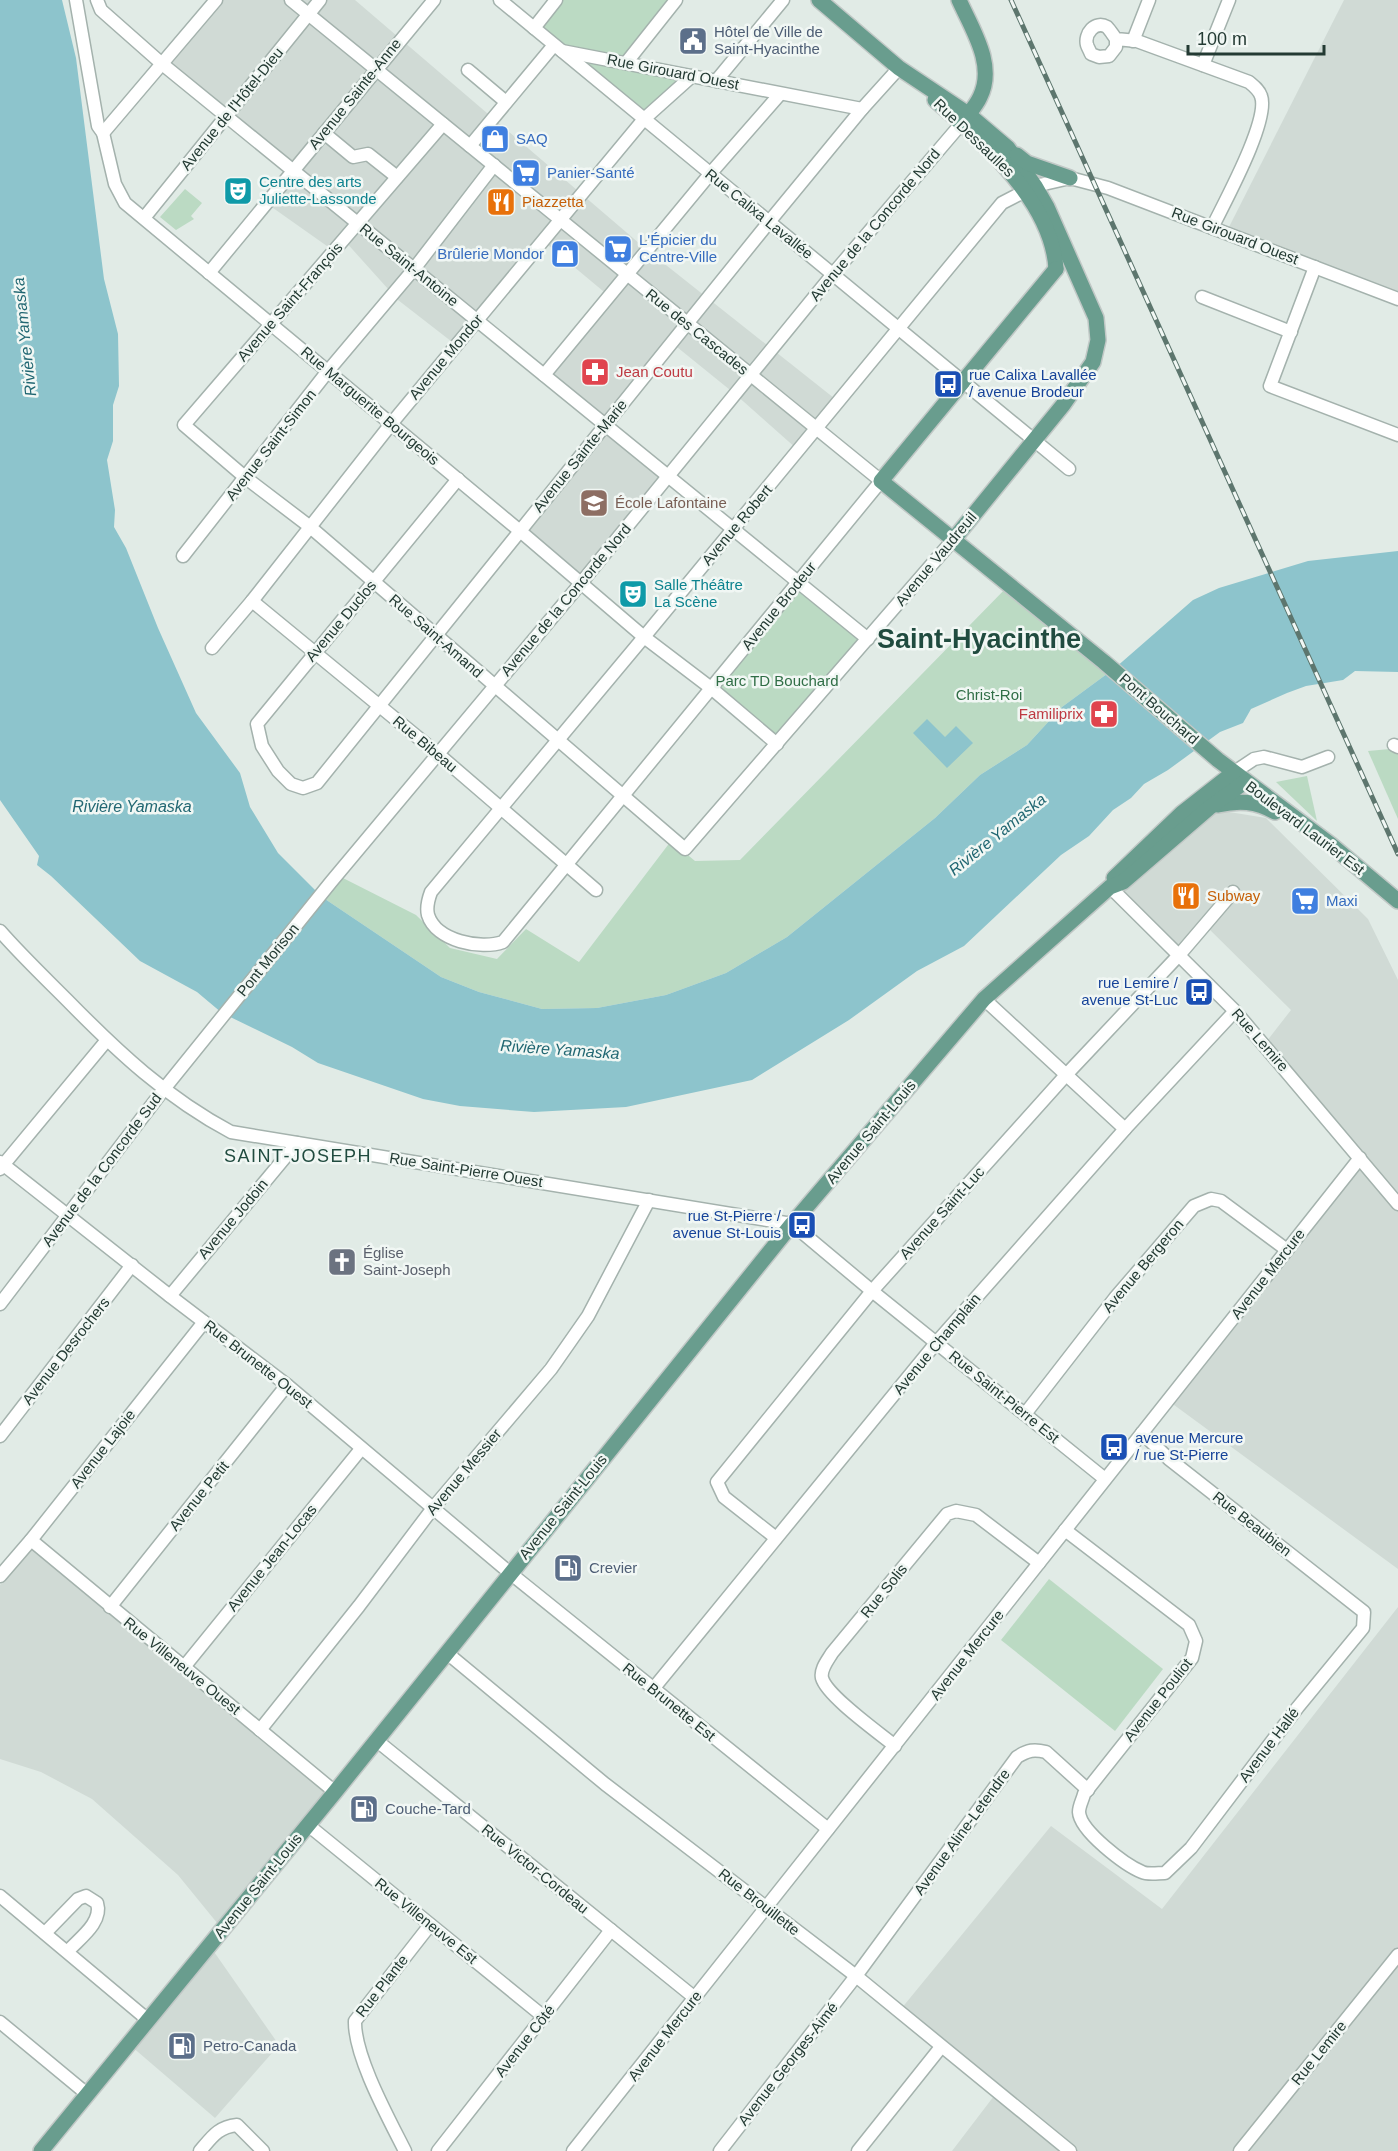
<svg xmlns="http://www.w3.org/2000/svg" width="1398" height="2151" font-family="Helvetica,sans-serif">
	<rect width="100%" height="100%" fill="#e1ebe6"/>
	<g fill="#d0dad5">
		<path d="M216 0H355L647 250 839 402 797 449 735 394 672 343 605 425 668 476 581 583 520 531 605 425 544 375 609 296 543 241 456 345 398 300 344 240 334 251 266 203 293 171 161 63Z"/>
		<path d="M1344 0H1398V292L1228 229Z"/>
		<path d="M1217 810 1266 818 1368 919 1398 980V1569L1170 1402 1359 1163 1263 1046 1291 1010 1205 925 1180 954 1116 892Z"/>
		<path d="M31 1547 335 1792 222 1929 178 1875 92 1799 41 1772 0 1759V1585Z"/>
		<path d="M1398 1607V2151H952L997 2092 901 2009 1051 1826 1162 1909Z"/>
		<path d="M210 1946 279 2045 215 2118 131 2046Z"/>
	</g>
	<g fill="#bbdac3">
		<path d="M556 0H676L626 63 561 51 534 28Z"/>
		<path d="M575 58 683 78 644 113Z"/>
		<path d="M185 189 202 203 191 216 194 219 176 230 160 217Z"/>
		<path d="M802 581 870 637 779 748 712 691Z"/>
		<path d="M1011 583 1115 668 1062 707 1027 745 980 775 935 818 787 937 726 973 666 995 597 1008 542 1009 479 992 441 977 322 897 339 876 416 915 450 948 497 959 526 929 579 962 671 841 695 861 740 860Z"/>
		<path d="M1390 749 1398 752V819L1368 751Z"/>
		<path d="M1307 776 1317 821 1276 782Z"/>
		<path d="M1049 1579 1163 1669 1115 1731 1001 1640Z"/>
	</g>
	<g fill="#8dc4cc">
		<path d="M0 0H62L76 58 104 279 118 334 119 386 113 405V441L107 460 115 510 114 527 126 548 158 628 196 713 240 773 250 807 278 853 322 897 441 977 479 992 542 1009 597 1008 666 995 726 973 787 937 935 818 980 775 1027 745 1062 707 1115 668 1193 600 1219 588 1308 561 1398 551V672L1355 671 1343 680 1306 686 1287 693 1251 709 1243 723 1220 732 1168 770 1144 784 1131 798 1113 810 1089 836 1061 855 964 946 917 971 849 1020 752 1080 626 1107 534 1112 460 1106 423 1099 318 1063 292 1047 222 1013 197 992 140 961 51 876 37 865 39 856 0 800Z"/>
		<path d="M927 719 945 737 956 726 973 743 947 768 913 733Z"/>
	</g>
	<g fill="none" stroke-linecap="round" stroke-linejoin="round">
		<g stroke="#a4b2ad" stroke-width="15">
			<g id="minor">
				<path d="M76 0 98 126 103 133 115 184 125 203 520 531 644 637 711 688 777 744"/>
				<path d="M97 0 101 10 161 63 868 639"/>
				<path d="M291 0 751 375 757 380 875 476 881 481 503 942C481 950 436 941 428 915 426 907 428 900 431 892L644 637 1002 203 1035 186 1070 178 1108 188 1398 299"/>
				<path d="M500 0 1069 469"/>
				<path d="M534 28 556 0"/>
				<path d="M1116 39V47L1109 56 1099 57 1091 54C1090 51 1088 48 1087 45 1084 34 1095 20 1107 27 1110 30 1113 35 1116 39L1137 41 1249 82C1254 86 1259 90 1261 96 1270 120 1224 203 1212 228"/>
				<path d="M1133 41 1149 0"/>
				<path d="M562 51 862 109"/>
				<path d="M626 63 676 0"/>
				<path d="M1203 65 1229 0"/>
				<path d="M468 70 506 102"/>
				<path d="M716 81 783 0"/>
				<path d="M443 124 184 425 246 478 309 526 685 849 953 540"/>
				<path d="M103 133 216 0"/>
				<path d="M324 133 353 157 368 154 397 177"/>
				<path d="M470 146 554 45"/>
				<path d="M144 218 320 0"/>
				<path d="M1315 267 1270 386 1398 435"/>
				<path d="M209 273 434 0"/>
				<path d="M1202 297 1291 332"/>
				<path d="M544 375 710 174 780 94"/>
				<path d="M458 479 257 724 262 746 278 771 291 784 303 788 317 783 769 222 862 109 899 68"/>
				<path d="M183 556 328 371 414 269 494 165"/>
				<path d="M252 601 438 754 596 890"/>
				<path d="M212 648 252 601 391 424 644 119 692 76"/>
				<path d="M1394 745 1398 747"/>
				<path d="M1233 773 1254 759 1264 757 1302 767 1328 757"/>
				<path d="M1110 887 1235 1011 1398 1204"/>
				<path d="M0 931C21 955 44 977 67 1000 118 1052 167 1098 231 1132L792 1224 872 1291 1105 1479"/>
				<path d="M984 999 1125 1129"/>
				<path d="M0 1162 170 1296 287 1385 510 1573 828 1829"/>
				<path d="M0 1169 107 1040"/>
				<path d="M170 1296 297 1143"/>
				<path d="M0 1304 164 1089 331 882 581 583 833 274 961 124"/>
				<path d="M1025 1414 1115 1298 1194 1206 1211 1199 1221 1201 1287 1250"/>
				<path d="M0 1436 132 1265"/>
				<path d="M1065 1530 1189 1625 1196 1641 1192 1658 1084 1794C1083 1799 1079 1806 1079 1812 1080 1831 1125 1865 1142 1872 1148 1875 1158 1873 1165 1873L1191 1848 1298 1707 1363 1628 1364 1612 1169 1459 1142 1433"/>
				<path d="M776 1538 724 1497 717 1482 872 1291 1066 1075 1180 954 1233 892"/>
				<path d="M31 1540 335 1792"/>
				<path d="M0 1576 31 1540 204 1322"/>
				<path d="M110 1607 287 1385"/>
				<path d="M447 1653 605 1784 856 1976 1070 2151"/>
				<path d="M184 1667 361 1449"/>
				<path d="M653 1689 936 1343 1125 1129 1235 1011"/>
				<path d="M260 1730 359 1606 433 1508 551 1369 588 1316 649 1200"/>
				<path d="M376 1740 695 1998"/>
				<path d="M895 1746C878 1732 827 1696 822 1678 820 1669 828 1660 832 1653L947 1514 956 1511 976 1515 1039 1563"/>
				<path d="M308 1825 544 2017"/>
				<path d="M0 1896 148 2020"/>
				<path d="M45 1933 78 1899 86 1896 97 1903C103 1922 80 1938 68 1951"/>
				<path d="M0 2022 87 2094"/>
				<path d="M200 2151C212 2137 218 2127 237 2125L263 2151"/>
				<path d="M405 2151C389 2119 354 2056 355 2021L430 1925"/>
				<path d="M438 2151 611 1930"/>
				<path d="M573 2151 1360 1158"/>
				<path d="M720 2151 856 1976 1017 1757C1028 1750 1034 1749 1046 1752L1088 1790"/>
				<path d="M858 2151 941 2047"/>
				<path d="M1240 2151 1398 1955"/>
			</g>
		</g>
		<g stroke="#c1c8c6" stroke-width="18">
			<g id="major">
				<path d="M819 0 899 68 968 114 1008 148 1035 186 1047 207 1096 318 1098 340 1093 362 1063 405 953 540"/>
				<path d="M959 0C972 29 996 65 980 97 976 106 969 113 964 120"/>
				<path d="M935 100C983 142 1052 201 1056 269"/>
				<path d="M1017 155 1027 163 1070 178"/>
				<path d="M1056 269 881 481 1104 662 1218 760 1330 844 1398 901"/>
				<path d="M1218 805C1239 800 1256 801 1275 812"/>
				<path d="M1114 878 1182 813 1233 773"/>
				<path d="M41 2151 335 1792 792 1224 984 999 1110 887 1123 882 1209 808 1245 782"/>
			</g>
		</g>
		<use href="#minor" stroke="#fff" stroke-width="12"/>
		<use href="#major" stroke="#699d8e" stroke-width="15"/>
		<g stroke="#5d766e" stroke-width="5">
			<path id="rail" d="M1011 0 1398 854"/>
		</g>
		<use href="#rail" stroke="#f1f7f4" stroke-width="3" stroke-dasharray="9" stroke-linecap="butt"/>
	</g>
	<defs>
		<g id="civic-square" transform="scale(1.5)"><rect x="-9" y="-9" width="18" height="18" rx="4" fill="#5c6f8a" stroke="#f1f7f4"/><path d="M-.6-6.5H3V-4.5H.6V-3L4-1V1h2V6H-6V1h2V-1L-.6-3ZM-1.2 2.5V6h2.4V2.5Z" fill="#fff"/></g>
		<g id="shop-square" transform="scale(1.5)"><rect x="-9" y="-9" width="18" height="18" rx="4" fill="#3f7fe0" stroke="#f1f7f4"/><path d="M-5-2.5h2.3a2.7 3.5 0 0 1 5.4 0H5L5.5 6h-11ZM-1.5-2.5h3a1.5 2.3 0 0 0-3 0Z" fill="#fff"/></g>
		<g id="supermarket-square" transform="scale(1.5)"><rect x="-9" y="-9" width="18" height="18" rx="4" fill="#3f7fe0" stroke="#f1f7f4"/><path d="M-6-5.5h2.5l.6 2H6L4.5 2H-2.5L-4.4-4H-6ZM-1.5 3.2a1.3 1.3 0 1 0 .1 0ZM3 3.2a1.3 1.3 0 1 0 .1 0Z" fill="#fff"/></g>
		<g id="theatre-square" transform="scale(1.5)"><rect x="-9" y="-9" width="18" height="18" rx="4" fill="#0f9aa8" stroke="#f1f7f4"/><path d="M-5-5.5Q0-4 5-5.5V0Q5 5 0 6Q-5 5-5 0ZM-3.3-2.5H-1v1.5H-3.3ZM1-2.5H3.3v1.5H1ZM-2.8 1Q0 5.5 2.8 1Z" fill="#fff"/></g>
		<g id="restaurant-square" transform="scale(1.5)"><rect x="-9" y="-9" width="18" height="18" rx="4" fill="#e8710a" stroke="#f1f7f4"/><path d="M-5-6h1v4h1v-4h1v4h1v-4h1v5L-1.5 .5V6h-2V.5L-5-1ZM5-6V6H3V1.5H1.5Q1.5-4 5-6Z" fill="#fff"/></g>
		<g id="pharmacy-square" transform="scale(1.5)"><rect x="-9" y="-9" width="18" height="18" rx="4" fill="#e0444e" stroke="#f1f7f4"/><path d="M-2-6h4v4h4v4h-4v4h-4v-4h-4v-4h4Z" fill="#fff"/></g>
		<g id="bus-square" transform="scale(1.5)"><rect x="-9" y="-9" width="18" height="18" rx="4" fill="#1a4fb4" stroke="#f1f7f4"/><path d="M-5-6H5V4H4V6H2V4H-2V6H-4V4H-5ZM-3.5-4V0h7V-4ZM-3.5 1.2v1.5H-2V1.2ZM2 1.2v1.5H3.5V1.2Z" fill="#fff"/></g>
		<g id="school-square" transform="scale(1.5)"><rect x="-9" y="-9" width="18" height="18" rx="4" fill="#8d6e63" stroke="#f1f7f4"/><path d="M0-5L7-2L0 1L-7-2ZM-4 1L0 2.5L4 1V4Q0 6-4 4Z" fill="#fff"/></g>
		<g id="church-square" transform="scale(1.5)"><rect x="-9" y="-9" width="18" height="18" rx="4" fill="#6b7280" stroke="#f1f7f4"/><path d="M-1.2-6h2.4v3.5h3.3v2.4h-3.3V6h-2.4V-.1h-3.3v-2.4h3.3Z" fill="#fff"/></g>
		<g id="fuel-square" transform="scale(1.5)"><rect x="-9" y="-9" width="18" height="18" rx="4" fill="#5c6f8a" stroke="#f1f7f4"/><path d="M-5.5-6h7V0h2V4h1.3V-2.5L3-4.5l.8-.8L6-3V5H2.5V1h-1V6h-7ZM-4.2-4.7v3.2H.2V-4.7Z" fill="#fff"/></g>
	</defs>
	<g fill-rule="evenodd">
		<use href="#civic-square" x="693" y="41"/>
		<use href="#shop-square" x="495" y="139"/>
		<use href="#supermarket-square" x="526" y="173"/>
		<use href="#theatre-square" x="238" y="191"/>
		<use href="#restaurant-square" x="501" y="202"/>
		<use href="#supermarket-square" x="618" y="249"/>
		<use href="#shop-square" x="565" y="254"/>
		<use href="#pharmacy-square" x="595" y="372"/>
		<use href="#bus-square" x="948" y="384"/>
		<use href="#school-square" x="594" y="503"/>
		<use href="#theatre-square" x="633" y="594"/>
		<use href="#pharmacy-square" x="1104" y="714"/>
		<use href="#restaurant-square" x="1186" y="896"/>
		<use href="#supermarket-square" x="1305" y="901"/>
		<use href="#bus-square" x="1199" y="992"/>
		<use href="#bus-square" x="802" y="1225"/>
		<use href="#church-square" x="342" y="1262"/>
		<use href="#bus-square" x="1114" y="1447"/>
		<use href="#fuel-square" x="568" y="1568"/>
		<use href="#fuel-square" x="364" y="1809"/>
		<use href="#fuel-square" x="182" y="2046"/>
	</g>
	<g text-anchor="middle" stroke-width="5" stroke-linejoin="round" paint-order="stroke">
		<g font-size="15" fill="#4e5e75" stroke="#f1f7f4" text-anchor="start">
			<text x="714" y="37">Hôtel de Ville de<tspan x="714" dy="17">Saint-Hyacinthe</tspan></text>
			<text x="589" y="1573">Crevier</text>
			<text x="385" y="1814">Couche-Tard</text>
			<text x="203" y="2051">Petro-Canada</text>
		</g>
		<g font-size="15" fill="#233a33" stroke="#f1f7f4">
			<text transform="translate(673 72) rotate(11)" y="5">Rue Girouard Ouest</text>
			<text transform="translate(355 94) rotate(-51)" y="5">Avenue Sainte-Anne</text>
			<text transform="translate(232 109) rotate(-51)" y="5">Avenue de l'Hôtel-Dieu</text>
			<text transform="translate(974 138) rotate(44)" y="5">Rue Dessaulles</text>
			<text transform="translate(759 214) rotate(39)" y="5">Rue Calixa Lavallée</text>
			<text transform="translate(875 225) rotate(-50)" y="5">Avenue de la Concorde Nord</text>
			<text transform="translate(1235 236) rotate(21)" y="5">Rue Girouard Ouest</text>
			<text transform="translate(409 265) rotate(39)" y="5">Rue Saint-Antoine</text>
			<text transform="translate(290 302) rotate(-49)" y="5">Avenue Saint-François</text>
			<text transform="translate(697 332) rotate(39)" y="5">Rue des Cascades</text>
			<text transform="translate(446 357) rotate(-50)" y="5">Avenue Mondor</text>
			<text transform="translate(370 406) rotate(40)" y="5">Rue Marguerite Bourgeois</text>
			<text transform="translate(271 445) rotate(-52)" y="5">Avenue Saint-Simon</text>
			<text transform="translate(580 456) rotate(-51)" y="5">Avenue Sainte-Marie</text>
			<text transform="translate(737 525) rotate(-50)" y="5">Avenue Robert</text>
			<text transform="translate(936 559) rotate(-50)" y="5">Avenue Vaudreuil</text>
			<text transform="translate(566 600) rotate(-50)" y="5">Avenue de la Concorde Nord</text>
			<text transform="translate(779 606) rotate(-51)" y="5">Avenue Brodeur</text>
			<text transform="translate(341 621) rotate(-50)" y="5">Avenue Duclos</text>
			<text transform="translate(436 636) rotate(41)" y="5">Rue Saint-Amand</text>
			<text transform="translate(1159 709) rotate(41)" y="5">Pont Bouchard</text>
			<text transform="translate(425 744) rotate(40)" y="5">Rue Bibeau</text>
			<text transform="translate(1305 828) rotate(37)" y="5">Boulevard Laurier Est</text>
			<text transform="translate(268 960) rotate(-51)" y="5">Pont Morison</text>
			<text transform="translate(1260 1040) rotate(49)" y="5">Rue Lemire</text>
			<text transform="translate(871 1132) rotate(-50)" y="5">Avenue Saint-Louis</text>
			<text transform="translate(102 1170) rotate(-53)" y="5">Avenue de la Concorde Sud</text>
			<text transform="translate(466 1170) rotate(9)" y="5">Rue Saint-Pierre Ouest</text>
			<text transform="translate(942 1213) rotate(-48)" y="5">Avenue Saint-Luc</text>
			<text transform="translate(233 1219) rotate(-50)" y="5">Avenue Jodoin</text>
			<text transform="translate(1143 1266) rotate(-50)" y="5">Avenue Bergeron</text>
			<text transform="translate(1268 1274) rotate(-52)" y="5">Avenue Mercure</text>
			<text transform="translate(937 1344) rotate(-50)" y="5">Avenue Champlain</text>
			<text transform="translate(66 1351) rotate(-52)" y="5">Avenue Desrochers</text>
			<text transform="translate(258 1364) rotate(38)" y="5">Rue Brunette Ouest</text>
			<text transform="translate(1004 1397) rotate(39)" y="5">Rue Saint-Pierre Est</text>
			<text transform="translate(103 1449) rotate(-52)" y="5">Avenue Lajoie</text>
			<text transform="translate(464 1472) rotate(-50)" y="5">Avenue Messier</text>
			<text transform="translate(199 1496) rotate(-51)" y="5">Avenue Petit</text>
			<text transform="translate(563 1507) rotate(-51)" y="5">Avenue Saint-Louis</text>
			<text transform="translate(1252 1524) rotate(38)" y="5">Rue Beaubien</text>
			<text transform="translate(272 1558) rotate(-51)" y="5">Avenue Jean-Locas</text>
			<text transform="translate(884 1591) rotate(-51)" y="5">Rue Solis</text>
			<text transform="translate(967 1655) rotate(-52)" y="5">Avenue Mercure</text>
			<text transform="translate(182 1666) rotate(39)" y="5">Rue Villeneuve Ouest</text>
			<text transform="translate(1158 1700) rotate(-52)" y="5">Avenue Pouliot</text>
			<text transform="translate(669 1702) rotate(39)" y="5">Rue Brunette Est</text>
			<text transform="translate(1269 1745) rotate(-53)" y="5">Avenue Hallé</text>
			<text transform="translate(962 1832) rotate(-54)" y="5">Avenue Aline-Letendre</text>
			<text transform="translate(535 1869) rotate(39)" y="5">Rue Victor-Cordeau</text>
			<text transform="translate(258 1886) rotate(-51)" y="5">Avenue Saint-Louis</text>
			<text transform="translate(759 1902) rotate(38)" y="5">Rue Brouillette</text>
			<text transform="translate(426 1921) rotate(39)" y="5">Rue Villeneuve Est</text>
			<text transform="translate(382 1986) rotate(-52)" y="5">Rue Plante</text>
			<text transform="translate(665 2036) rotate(-52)" y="5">Avenue Mercure</text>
			<text transform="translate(525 2041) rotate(-52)" y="5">Avenue Côté</text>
			<text transform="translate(1319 2053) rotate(-51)" y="5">Rue Lemire</text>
			<text transform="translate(788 2064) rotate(-52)" y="5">Avenue Georges-Aimé</text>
		</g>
		<g font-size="15" fill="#366cbe" stroke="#f1f7f4" text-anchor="start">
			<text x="516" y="144">SAQ</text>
			<text x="547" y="178">Panier-Santé</text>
			<text x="639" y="245">L'Épicier du<tspan x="639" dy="17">Centre-Ville</tspan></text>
			<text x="544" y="259" text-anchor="end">Brûlerie Mondor</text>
			<text x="1326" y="906">Maxi</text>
		</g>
		<g font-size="15" fill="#0d838f" stroke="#f1f7f4" text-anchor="start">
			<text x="259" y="187">Centre des arts<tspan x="259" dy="17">Juliette-Lassonde</tspan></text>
			<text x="654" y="590">Salle Théâtre<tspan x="654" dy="17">La Scène</tspan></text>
		</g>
		<g font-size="15" fill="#c56008" stroke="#f1f7f4" text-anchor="start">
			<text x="522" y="207">Piazzetta</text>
			<text x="1207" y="901">Subway</text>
		</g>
		<g font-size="15" fill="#be3a42" stroke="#f1f7f4" text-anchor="start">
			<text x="616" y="377">Jean Coutu</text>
			<text x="1083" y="719" text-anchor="end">Familiprix</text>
		</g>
		<g font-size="15" fill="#164399" stroke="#f1f7f4" text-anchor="start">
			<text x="969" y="380">rue Calixa Lavallée<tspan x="969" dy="17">/ avenue Brodeur</tspan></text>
			<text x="1178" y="988" text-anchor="end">rue Lemire /<tspan x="1178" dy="17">avenue St-Luc</tspan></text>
			<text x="781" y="1221" text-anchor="end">rue St-Pierre /<tspan x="781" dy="17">avenue St-Louis</tspan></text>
			<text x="1135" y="1443">avenue Mercure<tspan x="1135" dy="17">/ rue St-Pierre</tspan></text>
		</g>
		<g font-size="15" fill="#785e54" stroke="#f1f7f4" text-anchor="start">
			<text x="615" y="508">École Lafontaine</text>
		</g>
		<g font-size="15" fill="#306e46" stroke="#f1f7f4">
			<text x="777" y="686">Parc TD Bouchard</text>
			<text x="989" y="700">Christ-Roi</text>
		</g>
		<g font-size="15" fill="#5b616d" stroke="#f1f7f4" text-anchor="start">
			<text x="363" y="1258">Église<tspan x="363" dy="17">Saint-Joseph</tspan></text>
		</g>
		<g font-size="16" font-style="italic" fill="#216772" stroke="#f1f7f4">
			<text transform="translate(24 337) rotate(-96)" y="6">Rivière Yamaska</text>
			<text x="132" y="812">Rivière Yamaska</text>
			<text transform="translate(997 834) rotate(-39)" y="6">Rivière Yamaska</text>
			<text transform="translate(560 1049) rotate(4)" y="6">Rivière Yamaska</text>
		</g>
		<g font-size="18" letter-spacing="1.5" fill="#204b3f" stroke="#f1f7f4">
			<text x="298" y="1162">SAINT-JOSEPH</text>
		</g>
		<g font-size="27" font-weight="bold" fill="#204b3f" stroke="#f1f7f4">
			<text x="979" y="648">Saint-Hyacinthe</text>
		</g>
	</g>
	<path d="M1188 45v9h136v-9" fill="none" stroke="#233a33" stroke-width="3"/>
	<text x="1197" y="45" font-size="18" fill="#233a33" stroke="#f1f7f4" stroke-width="4.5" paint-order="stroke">100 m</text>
</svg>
